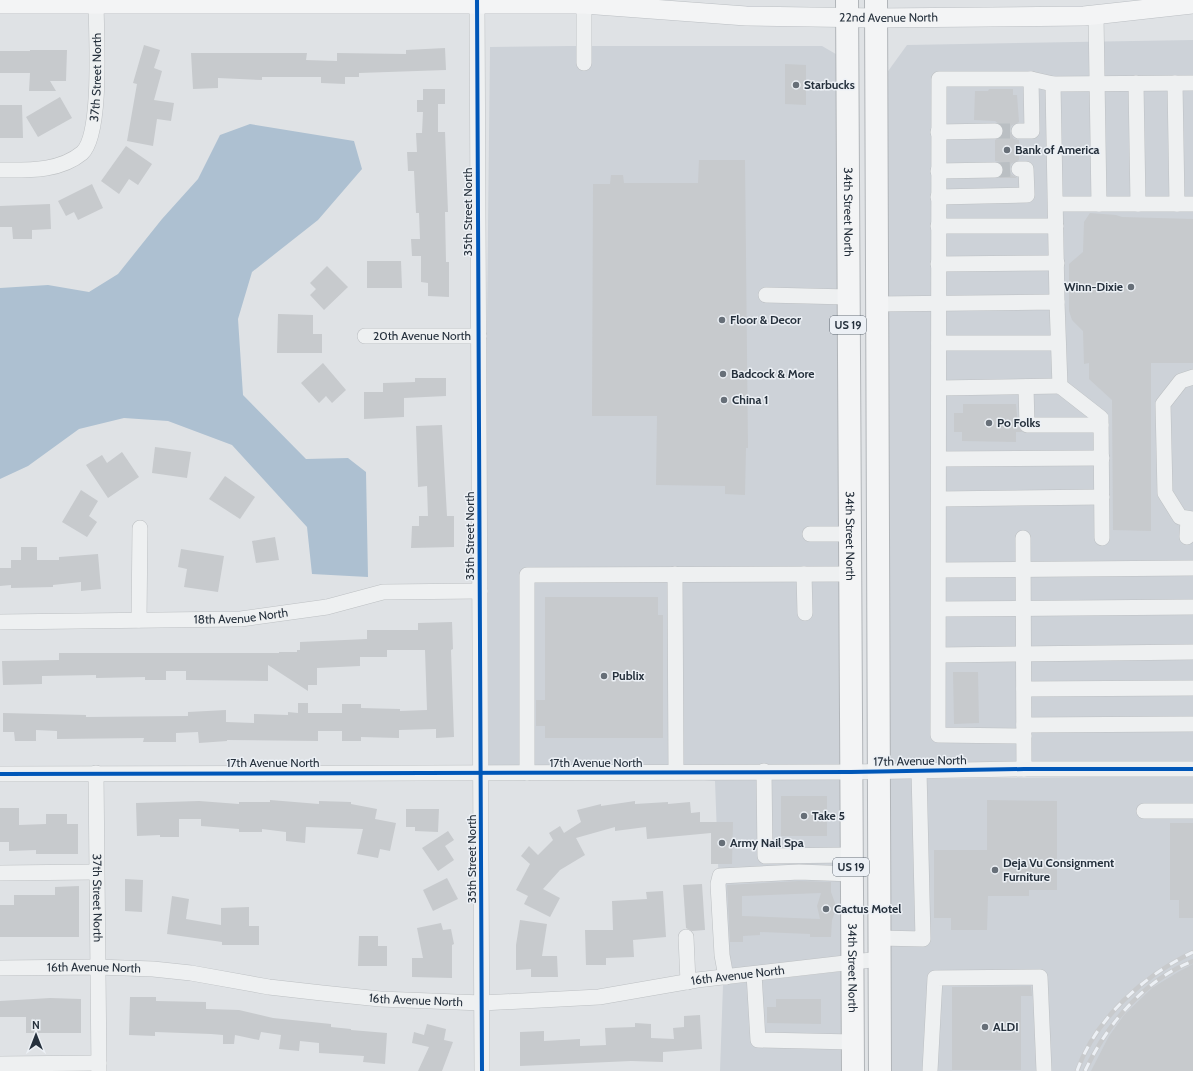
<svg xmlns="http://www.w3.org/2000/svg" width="1193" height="1071" font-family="Cabin,sans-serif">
	<rect width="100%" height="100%" fill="#dfe2e5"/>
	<g fill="#cdd2d8">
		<path d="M1193 40V762L886 765V74L907 45Z"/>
		<path d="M569 46H822L841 57 844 765 489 766 486 409 490 47Z"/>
		<path d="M1193 776V1071H888L886 779Z"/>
		<path d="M693 779 844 780V956L722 970 715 781Z"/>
		<path d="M845 971V1071H720L723 985Z"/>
	</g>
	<path fill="#adc0d1" d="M250 124 354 141 362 169 318 220 252 272 238 319 243 395 306 459 348 458 366 472 368 577 312 574 307 527 232 445 168 421 124 418 79 429 28 466 0 479V288L48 285 89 292 118 274 162 219 198 179 220 135Z"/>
	<g fill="#c7cacd" fill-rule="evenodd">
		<path d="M144 45 160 50 154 68 162 71 154 100 174 103 171 121 157 119 153 146 127 141 137 84 133 83Z"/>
		<path d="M445 48 446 70 359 73V77H345V84L321 83V77H262V80L218 78V88L193 89 191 53H307L306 60 337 61V53L406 54V50Z"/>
		<path d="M30 50H67L66 81H50L56 91H29L30 73H0V51H30Z"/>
		<path d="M785 64 806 65V105L785 104Z"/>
		<path d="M423 89H445V104H438V132H445L448 212H445L446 262H449V297L428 296V283L421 282V256H412L411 239H420L419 213H416L414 171H408L407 152H417L416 133H422L423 112H417V100H423Z"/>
		<path d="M989 89H1013V95H1017L1019 122 1011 126 1010 131 1014 139 1019 140V160L1011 164 1010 169 1011 174 1017 178H999L1003 175 1004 169 1000 162 995 161V140L1003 135 1002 126 995 121 974 120 975 91H988Z"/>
		<path d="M60 97 72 118 38 137 26 117Z"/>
		<path d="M0 105H22L23 138H0Z"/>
		<path d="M126 146 152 164 138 185 129 179 119 194 101 181Z"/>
		<path d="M699 160H745L748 448H746L745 495 725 494V486L656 485 657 416H592L593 184H610L611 175H623L624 183H698Z"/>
		<path d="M92 184 103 208 78 220 74 212 66 216 58 201Z"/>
		<path d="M50 204 51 229 32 230V239H13L12 227H0V206Z"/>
		<path d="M1090 213 1116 215 1122 217 1193 219V363H1151V531L1113 530 1112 400 1089 379V363L1084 364 1083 331 1072 320 1069 311V264L1083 252 1084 222Z"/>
		<path d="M367 261H401L402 288H367Z"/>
		<path d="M327 266 348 287 324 310 310 295 316 289 310 283Z"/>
		<path d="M278 314 313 315V334H322V353H277Z"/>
		<path d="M323 363 346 390 332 403 326 396 319 403 301 383Z"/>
		<path d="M415 378H446V396L404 398V417L364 419V392H383V383L415 382Z"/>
		<path d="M963 404H1016L1018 426 1022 432H1016V442L962 441V432H954V413H963Z"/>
		<path d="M442 425 447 516H454V547L411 548 412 526H419V516H428L427 486 418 487 416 426Z"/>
		<path d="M155 447 191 452 187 478 152 473Z"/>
		<path d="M122 452 139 477 108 498 86 465 102 455 107 463Z"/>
		<path d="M225 476 255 497 240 519 209 499Z"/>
		<path d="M81 490 98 501 89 516 97 522 87 537 62 522Z"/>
		<path d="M275 537 279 560 256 563 252 541Z"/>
		<path d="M21 547H37V560H59V557L98 554 101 589 81 591V582L53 585V587L11 588V585L0 586V568H11V560H21Z"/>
		<path d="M181 549 224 556 218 592 184 587 187 569 178 567Z"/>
		<path d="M545 597H658V615H663V738H545V726H536V700H545Z"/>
		<path d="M452 622 453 649 451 650 454 737 436 738V729L399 730V738L361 737V741H342V731H318V741L227 740V741L199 743 198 732 176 733V742H143L144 738 57 739V731L36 730V741H15L14 732H3V713L86 715V717L188 716V712L226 710V722L254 723V714L288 715V712L298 713V703H308V713H342V704H361V708L400 709V711L427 710 425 650H387V657H360V666L317 668V685H308V691L268 665V681L186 680V671H166V680H145V677L96 678V675L42 676V684L3 685 2 661 59 660V653H279V652H297V650H300V642L367 639V630H418V623Z"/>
		<path d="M953 672H978L979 723 954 724Z"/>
		<rect x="781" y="796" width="46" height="40"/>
		<path d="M270 800 319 804V801L351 802V804L377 809 375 819 396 823 390 851 380 849 378 858 357 854 363 829 306 827 305 843 286 841V832L262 829V832H239V829L201 826V819H179V837H160V835L137 836 136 803 199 801 239 804V802H270Z"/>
		<path d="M987 800 1057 801V890H1029V896H988L987 930H951V918H934V850H987Z"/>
		<path d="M635 801V804L668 802V804L690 802 691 813 700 812V822H733L732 864H711V833L647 839 646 827 615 831V827L576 838 585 855 560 870 543 889 560 898 550 917 524 904 528 896 516 890 530 864 521 856 529 846 538 855 553 840 549 833 560 826 564 833 581 822 577 810 601 804V806Z"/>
		<path d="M0 808H19V825L46 824V814H67V824H78V854H36V850L9 851V842H0Z"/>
		<path d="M406 809H439L438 832 415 831V827H406Z"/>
		<path d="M1170 823H1193V918H1179V900H1170Z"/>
		<path d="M448 831 454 840 445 846 454 860 438 871 422 848Z"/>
		<path d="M447 878 458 899 433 911 423 890Z"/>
		<path d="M125 879 143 880 142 912 125 911Z"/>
		<path d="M799 881 831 882V892L835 903V912L832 920 831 937H810V934L760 932V935L743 936V942H730L727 885ZM821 893 817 906 820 919 742 916V896Z"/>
		<path d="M702 884 705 930 692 931 686 928 683 885Z"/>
		<path d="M79 886V937H0V905H14V895H55V887Z"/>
		<path d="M663 891 666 937 633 940 634 957 606 958V965H586L585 930H613L612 901 647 899 646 892Z"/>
		<path d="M172 896 189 899 186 919 221 925V908L249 907V926H259V945H222V942L167 934Z"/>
		<path d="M520 920 547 924 542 956H557L558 977H531V969L516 970V945Z"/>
		<path d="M441 923 443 930 451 929 454 944 452 945V978L412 977V958H423L417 928Z"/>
		<path d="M359 936H378V946H387V966H358Z"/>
		<path d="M1193 964V1071H1091L1109 1036 1124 1015 1152 988 1178 972Z"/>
		<path d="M1031 986 1032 996H1021V1070H952V987Z"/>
		<path d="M130 997H156V1001L206 1002V1009L239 1010 273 1018 331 1024V1027L351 1029V1030L387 1033 385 1064 363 1062 364 1056 319 1053V1043L300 1041 299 1051 279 1049 281 1035 261 1032 259 1040 235 1035 234 1044H223V1035L211 1034 155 1032V1036L129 1035Z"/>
		<path d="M50 998 81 999V1033H26V1017H0V1001Z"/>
		<path d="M776 999H821V1024L767 1023V1007H776Z"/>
		<path d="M700 1015 702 1049 663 1052V1062L631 1061 520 1066V1032L544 1031V1041L580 1039V1046L606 1045 605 1028 635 1027V1023L651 1024V1038L674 1039 673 1028 684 1027V1016Z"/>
		<path d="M427 1024 446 1029 444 1040 453 1042 442 1071H418L429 1047 412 1043 414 1032 424 1035Z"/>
	</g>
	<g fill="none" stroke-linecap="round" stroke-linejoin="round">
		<g stroke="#babfc3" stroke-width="15" stroke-dasharray="15 8" stroke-linecap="butt">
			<path d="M995 131H1019"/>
			<path d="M995 170 1019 169"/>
		</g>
		<g stroke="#bdc0c3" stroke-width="16">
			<g id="minor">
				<path d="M477 0 482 1071"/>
				<path d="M1096 15 1099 204"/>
				<path d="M584 63V4"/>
				<path d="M1136 83 1138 204"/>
				<path d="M1175 83 1177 204"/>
				<path d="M1053 84 1057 302"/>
				<path d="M1019 131H1032L1031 79"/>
				<path d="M938 132 995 131"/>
				<path id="s1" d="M0 170C27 170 59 172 82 153 103 134 96 30 96 0"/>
				<path d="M938 171 995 170"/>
				<path d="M938 197 1027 195 1026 169H1019"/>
				<path d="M1056 204H1193"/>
				<path d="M938 226H1056"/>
				<path d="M938 264 1057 263"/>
				<path d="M766 295 848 297"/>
				<path d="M877 304 1057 302 1060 386 1101 418 1102 538"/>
				<path id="s2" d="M365 336H479"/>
				<path d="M939 343H1058"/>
				<path d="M1193 377 1181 381 1163 404 1165 493 1180 517 1193 519"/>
				<path d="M1026 387 1027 425H1101"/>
				<path d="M939 388 1060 386"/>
				<path d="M939 459 1102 458"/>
				<path d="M939 499 1102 497"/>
				<path d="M810 534H849"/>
				<path d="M1187 537 1188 519"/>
				<path d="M1023 538 1024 769"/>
				<path d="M939 570 1193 568"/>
				<path d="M675 574 676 772"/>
				<path d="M804 574 805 613"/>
				<path d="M939 609 1193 607"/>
				<path d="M139 620 140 528"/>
				<path id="s3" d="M0 622 241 619 327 607 383 592 480 591"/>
				<path d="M939 655 1193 652"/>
				<path d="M1024 689 1193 688"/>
				<path d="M1024 725 1193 724"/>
				<path d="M1024 736 938 735 939 79H1031L1053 84 1193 83"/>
				<path d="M764 771 765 856 851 855"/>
				<path id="s4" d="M96 773 99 1071"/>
				<path d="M527 773V575L850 574"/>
				<path d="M0 774 851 772 1024 769H1193"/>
				<path d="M1144 811H1193"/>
				<path d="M0 873 96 872"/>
				<path d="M686 937 688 982"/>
				<path d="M880 938 923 939 919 771"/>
				<path id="s5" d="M0 968 97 967 153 969 191 973 269 987 322 993 380 999 482 1003 599 997 697 980 880 959"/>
				<path d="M754 974 758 1040 853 1042"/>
				<path d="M726 977 722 955 718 884 720 876 799 872 852 874"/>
				<path d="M0 1064 99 1063"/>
				<path d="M930 1071 935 978 1040 977 1044 1071"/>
			</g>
		</g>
		<g stroke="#bbbfc3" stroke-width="20">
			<g id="major">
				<path id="s6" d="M0 4H584L746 16 876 18 1084 16 1193 4"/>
			</g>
		</g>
		<g stroke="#b1b5b9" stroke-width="24">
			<g id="highway">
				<path id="s7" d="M847 0 853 1071"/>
				<path d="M876 0 880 1071"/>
			</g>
		</g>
		<use href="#minor" stroke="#eef0f1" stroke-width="15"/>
		<use href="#major" stroke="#f3f4f5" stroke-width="19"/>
		<use href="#highway" stroke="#f3f4f5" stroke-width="22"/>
		<g stroke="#c8cacc" stroke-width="4.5">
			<g id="rail">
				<path d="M1077 1071C1096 1018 1143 976 1193 952"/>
				<path d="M1085 1071C1107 1024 1144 980 1193 961"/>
			</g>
		</g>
		<use href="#rail" stroke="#ecf0f5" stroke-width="3" stroke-dasharray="9" stroke-linecap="butt"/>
		<g stroke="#ecf0f5" stroke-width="6">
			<g id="cycleway">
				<path d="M477 0 482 1071"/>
				<path d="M0 774 851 772 1024 769H1193"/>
			</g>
		</g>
		<use href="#cycleway" stroke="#0057b8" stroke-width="4"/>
	</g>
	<g fill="#676f78" stroke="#ecf0f5" stroke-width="1.5">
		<circle cx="796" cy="85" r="4"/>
		<circle cx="1007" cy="150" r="4"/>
		<circle cx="1131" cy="287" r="4"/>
		<circle cx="722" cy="320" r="4"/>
		<circle cx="723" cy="374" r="4"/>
		<circle cx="724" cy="400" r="4"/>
		<circle cx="989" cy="423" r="4"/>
		<circle cx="604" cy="676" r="4"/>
		<circle cx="804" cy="816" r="4"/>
		<circle cx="722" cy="843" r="4"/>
		<circle cx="995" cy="870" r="4"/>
		<circle cx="826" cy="909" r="4"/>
		<circle cx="985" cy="1027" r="4"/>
	</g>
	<g text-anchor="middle" stroke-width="3" stroke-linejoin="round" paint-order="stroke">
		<g fill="#ecf0f5" stroke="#616a74" stroke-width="1">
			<rect x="830" y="316" width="36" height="18" rx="3"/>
			<rect x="833" y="858" width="36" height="18" rx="3"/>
		</g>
		<g font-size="11" font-weight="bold" fill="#26313d">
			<text x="848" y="329">US 19</text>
			<text x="851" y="871">US 19</text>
		</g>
		<g font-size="12" fill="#26313d" stroke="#ecf0f5">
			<text dy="4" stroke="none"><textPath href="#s6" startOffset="889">22nd Avenue North</textPath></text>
			<text dy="4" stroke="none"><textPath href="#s1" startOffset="164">37th Street North</textPath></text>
			<text transform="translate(468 212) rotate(-90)" y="4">35th Street North</text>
			<text dy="4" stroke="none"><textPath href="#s7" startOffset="212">34th Street North</textPath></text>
			<text dy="4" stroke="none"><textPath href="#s2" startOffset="57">20th Avenue North</textPath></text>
			<text transform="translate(470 536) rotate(-90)" y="4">35th Street North</text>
			<text dy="4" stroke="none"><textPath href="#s7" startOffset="536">34th Street North</textPath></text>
			<text dy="4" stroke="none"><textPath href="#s3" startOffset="241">18th Avenue North</textPath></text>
			<text transform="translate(920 761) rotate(-1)" y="4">17th Avenue North</text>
			<text x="273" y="767">17th Avenue North</text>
			<text x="596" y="767">17th Avenue North</text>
			<text transform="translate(472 859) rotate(-90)" y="4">35th Street North</text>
			<text dy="4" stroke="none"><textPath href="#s4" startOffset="125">37th Street North</textPath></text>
			<text dy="4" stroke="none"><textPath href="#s7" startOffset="968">34th Street North</textPath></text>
			<text dy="4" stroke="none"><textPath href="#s5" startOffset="94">16th Avenue North</textPath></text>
			<text dy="4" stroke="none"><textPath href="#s5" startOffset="742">16th Avenue North</textPath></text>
			<text dy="4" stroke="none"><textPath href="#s5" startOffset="418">16th Avenue North</textPath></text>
		</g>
		<g font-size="12" font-weight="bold" fill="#26313d" stroke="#ecf0f5" text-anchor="start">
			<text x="804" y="89">Starbucks</text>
			<text x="1015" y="154">Bank of America</text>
			<text x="1123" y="291" text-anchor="end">Winn-Dixie</text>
			<text x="730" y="324">Floor &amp; Decor</text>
			<text x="731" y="378">Badcock &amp; More</text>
			<text x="732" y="404">China 1</text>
			<text x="997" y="427">Po Folks</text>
			<text x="612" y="680">Publix</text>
			<text x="812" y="820">Take 5</text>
			<text x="730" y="847">Army Nail Spa</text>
			<text x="1003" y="867">Deja Vu Consignment<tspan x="1003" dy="14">Furniture</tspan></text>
			<text x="834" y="913">Cactus Motel</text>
			<text x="993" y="1031">ALDI</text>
		</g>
	</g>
	<g transform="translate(36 1035)" stroke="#ecf0f5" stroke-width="3" paint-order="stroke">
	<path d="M0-3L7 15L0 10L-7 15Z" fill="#26313d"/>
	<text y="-6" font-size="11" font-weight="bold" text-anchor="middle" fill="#26313d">N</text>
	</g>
</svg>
